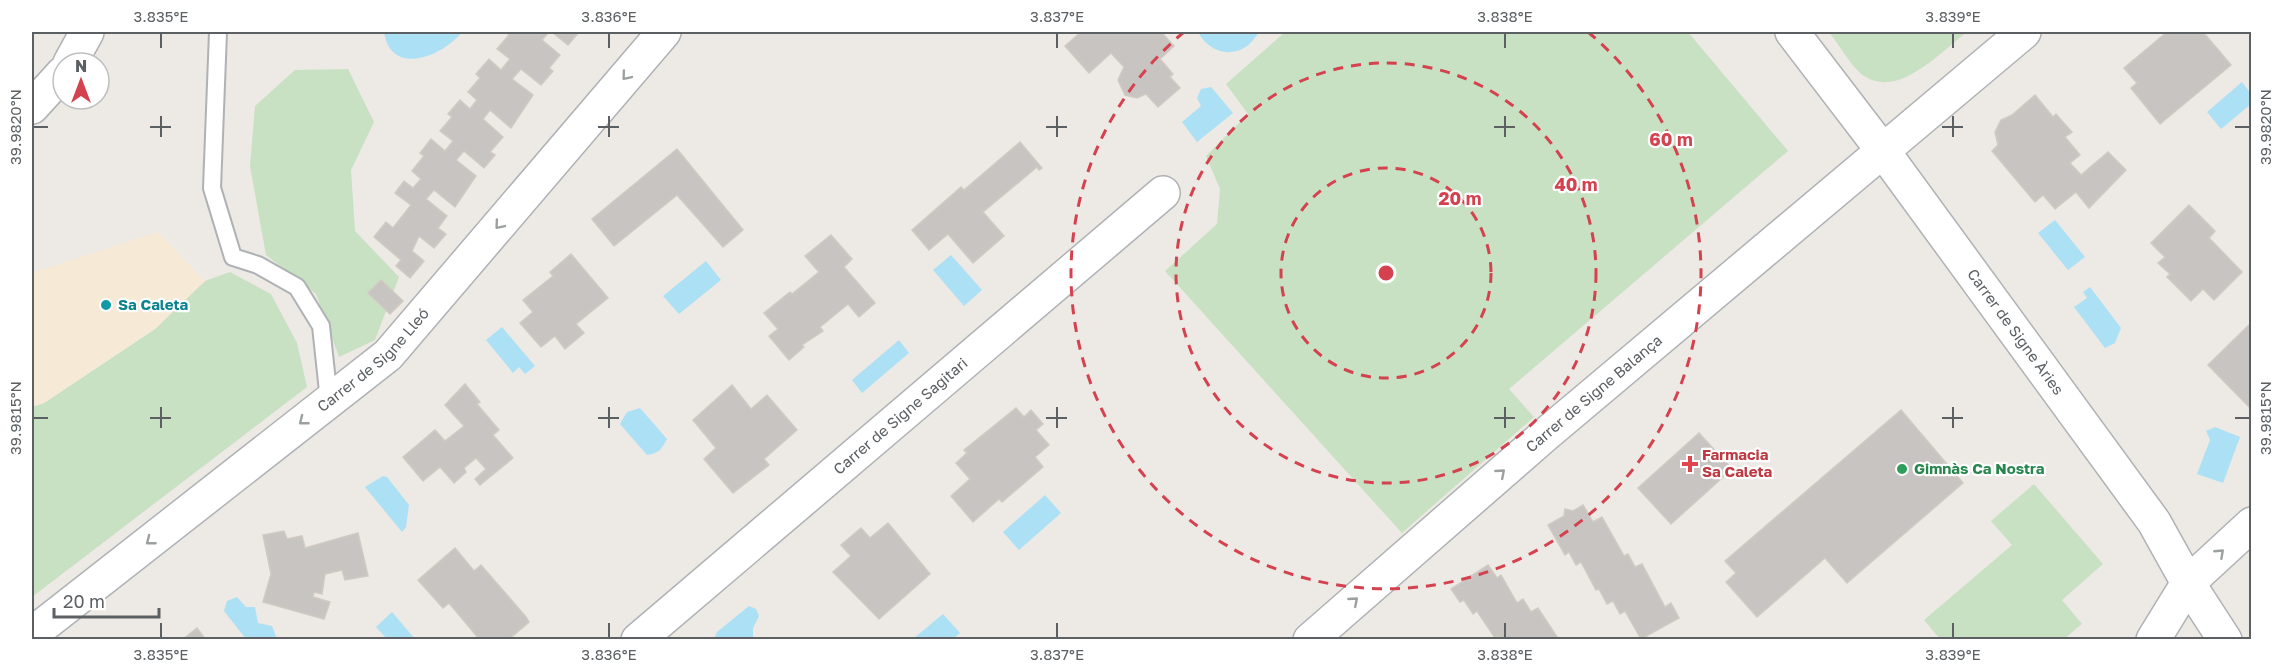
<svg xmlns="http://www.w3.org/2000/svg" width="2283" height="671" font-family="'Golos Text',sans-serif">
	<rect width="100%" height="100%" fill="#ede9e4"/>
	<g fill="#c8e1c3">
		<path d="M1285 32H1688L1788 151 1509 389 1534 417 1402 533 1165 271 1217 224 1220 189 1206 156 1248 114 1226 84Z"/>
		<path d="M1829 32H1967C1940 52 1899 99 1864 76 1853 69 1838 43 1829 32Z"/>
		<path d="M348 69 374 122 351 170 355 231 399 277 375 340 339 357 316 294 266 255 250 166 255 106 295 70Z"/>
		<path d="M230 272 271 294 297 343 307 387 32 597V407L44 403 155 329 205 281Z"/>
		<path d="M2034 484 2103 564 2062 600 2082 624 2064 639H1940L1924 620 2012 545 1991 521Z"/>
	</g>
	<path fill="#f6e9d6" d="M158 232 205 281 155 329 44 403 32 407V273Z"/>
	<g fill="#ace1f5">
		<path d="M384 32H462C443 56 391 78 384 32Z"/>
		<path d="M1198 32H1260C1255 36 1252 43 1247 46 1229 59 1207 50 1198 32Z"/>
		<path d="M2242 82 2251 94V104L2221 129 2207 112Z"/>
		<path d="M1211 87 1233 113 1197 142 1182 122 1201 106 1197 98 1201 89Z"/>
		<path d="M2055 220 2085 257 2068 270 2038 233Z"/>
		<path d="M951 255 982 290 964 306 933 270Z"/>
		<path d="M706 261 721 280 679 314 663 296Z"/>
		<path d="M2090 287 2121 328 2115 343 2105 348 2074 307 2087 298 2083 292Z"/>
		<path d="M502 327 535 366 525 374 519 367 513 373 486 340Z"/>
		<path d="M899 340 909 353 862 393 852 380Z"/>
		<path d="M640 408 667 439C661 450 659 453 647 455L620 424 627 412Z"/>
		<path d="M2215 427 2240 437 2223 483 2197 474 2210 440 2206 431Z"/>
		<path d="M383 476 387 477 409 505 406 527 402 532 365 487Z"/>
		<path d="M1045 495 1061 513 1019 550 1003 532Z"/>
		<path d="M237 597 246 607H255L258 623 272 626 277 639H246L224 611 227 601Z"/>
		<path d="M749 606 756 609 759 616 753 628V639H714L717 632Z"/>
		<path d="M392 612 415 639H387L376 627Z"/>
		<path d="M943 614 960 633 953 639H913Z"/>
	</g>
	<g fill="#c8c4c1" stroke="#d1cac3" stroke-width="1.5">
		<path d="M506 32H549L542 40 560 55 549 68 553 71 541 85 521 69 512 79 533 95 511 128 490 110 483 119 503 137 490 152 495 155 484 168 464 151 456 160 476 176 455 207 434 190 426 199 447 216 438 228 446 234 434 248 419 236 412 251 424 261 410 278 396 266 401 260 374 237 386 222 393 228 411 205 395 193 404 181 413 188 421 179 412 171 424 156 420 153 431 139 445 151 453 141 440 131 452 117 448 114 460 100 470 109 477 100 468 92 480 78 476 74 489 59 501 70 510 59 497 49 509 35Z"/>
		<path d="M552 32H579L568 45Z"/>
		<path d="M1081 32H1161L1174 46 1160 59 1173 74 1170 77 1180 88 1158 107 1146 94 1137 98 1125 95 1118 80 1124 67 1111 53 1089 73 1065 46Z"/>
		<path d="M2167 32H2203L2231 65 2160 124 2131 88 2137 83 2124 68Z"/>
		<path d="M2035 95 2053 117 2056 114 2072 132 2065 137 2080 155 2070 163 2081 175 2108 152 2126 170 2089 208 2076 192 2055 209 2043 195 2035 202 1992 151 1998 145 1995 132 2001 120 2012 115Z"/>
		<path d="M1020 142 1042 168 1039 170 1037 167 983 212 1004 236 973 263 948 234 929 250 912 230 961 187 964 190Z"/>
		<path d="M677 149 743 230 723 247 677 195 614 246 592 219Z"/>
		<path d="M2189 205 2215 231 2209 238 2242 272 2214 300 2203 289 2191 301 2167 277 2170 274 2158 263 2165 257 2151 243Z"/>
		<path d="M831 235 852 259 844 267 875 303 859 317 848 304 820 327 823 331 802 345 804 347 789 360 769 336 778 329 764 313 790 292 792 294 819 272 805 256Z"/>
		<path d="M571 254 608 298 576 324 584 333 565 349 555 336 541 347 520 323 533 312 523 300 553 276 550 272Z"/>
		<path d="M381 280 403 301 390 314 368 293Z"/>
		<path d="M2252 322V410L2208 365Z"/>
		<path d="M465 384 480 402 477 404 499 430 493 435 513 458 480 485 475 479 486 469 476 458 464 468 466 472 454 483 440 467 423 481 403 457 435 430 445 441 464 426 445 405Z"/>
		<path d="M732 385 751 409 767 395 797 430 764 459 769 465 733 493 704 459 716 448 693 420Z"/>
		<path d="M1016 408 1024 417 1031 410 1043 424 1036 430 1049 445 1035 457 1043 467 1002 502 999 499 973 522 951 496 970 479 956 463 967 453 964 450Z"/>
		<path d="M1901 410 1963 483 1847 583 1825 558 1757 617 1726 582 1736 573 1725 561Z"/>
		<path d="M1699 433 1732 469 1671 524 1638 488Z"/>
		<path d="M1583 505 1593 522 1602 517 1624 556 1628 554 1635 567 1642 564 1665 607 1671 603 1679 618 1641 639 1625 611 1620 614 1613 601 1607 604 1599 589 1596 590 1581 562 1576 565 1569 552 1565 555 1548 525 1564 516 1565 509 1573 511Z"/>
		<path d="M888 523 930 574 879 619 833 572 851 556 841 545 861 528 870 538Z"/>
		<path d="M284 531 287 539 302 536 305 548 358 533 368 576 345 580 342 570 325 574 322 594 314 592 313 597 330 602 324 619 263 602 271 574 263 535Z"/>
		<path d="M455 548 474 571 481 565 526 617 529 622 508 640H480L449 603 443 608 418 580Z"/>
		<path d="M1488 565 1497 578 1501 575 1517 603 1523 599 1531 612 1538 608 1559 640H1500L1498 636 1495 638 1477 611 1473 614 1464 600 1460 602 1451 589Z"/>
		<path d="M197 628 206 640H182Z"/>
	</g>
	<g fill="none" stroke-linecap="round" stroke-linejoin="round">
		<g stroke="#afb2b5" stroke-width="20">
			<path id="service" d="M218 32 212 188 233 257 258 265 297 287 321 326 329 401"/>
		</g>
		<g stroke="#afb2b5" stroke-width="36">
			<g id="minor">
				<path id="s1" d="M1792 32 1883 151 2154 522 2188 583 2225 640"/>
				<path d="M70 63 87 32"/>
				<path d="M32 107 63 73"/>
				<path id="s2" d="M32 634 388 355 664 32"/>
				<path id="s3" d="M638 640 1163 193"/>
				<path id="s4" d="M1310 640 1545 435 2024 32"/>
				<path d="M2153 640 2188 583 2252 524"/>
			</g>
		</g>
		<use href="#service" stroke="#fff" stroke-width="16"/>
		<use href="#minor" stroke="#fff" stroke-width="33"/>
	</g>
	<defs><path id="oneway-chevron" d="M-2-3.5L2.5 0L-2 3.5" fill="none" stroke-width="1.6" stroke-linecap="round" stroke-linejoin="round" transform="scale(1.5)"/></defs>
	<g stroke="#9da0a1">
		<use href="#oneway-chevron" transform="translate(626 76) rotate(130)"/>
		<use href="#oneway-chevron" transform="translate(499 225) rotate(130)"/>
		<use href="#oneway-chevron" transform="translate(303 421) rotate(142)"/>
		<use href="#oneway-chevron" transform="translate(1501 473) rotate(-41)"/>
		<use href="#oneway-chevron" transform="translate(150 541) rotate(142)"/>
		<use href="#oneway-chevron" transform="translate(2220 553) rotate(-43)"/>
		<use href="#oneway-chevron" transform="translate(1354 601) rotate(-41)"/>
	</g>
	<path fill="none" stroke="#5c6063" stroke-width="2" d="M161 33V48M609 33V48M1057 33V48M1505 33V48M1953 33V48M161 116V137M609 116V137M1057 116V137M1505 116V137M1953 116V137M33 127H48M150 127H171M598 127H619M1046 127H1067M1494 127H1515M1942 127H1963M2235 127H2250M161 407V428M609 407V428M1057 407V428M1505 407V428M1953 407V428M33 418H48M150 418H171M598 418H619M1046 418H1067M1494 418H1515M1942 418H1963M2235 418H2250M161 623V638M609 623V638M1057 623V638M1505 623V638M1953 623V638"/>
	<g fill="none" stroke="#d4424f" stroke-width="3" stroke-dasharray="10 8">
		<circle cx="1386" cy="273" r="105"/>
		<circle cx="1386" cy="273" r="210"/>
		<path d="M1588 32A315 315 0 1 1 1184 32"/>
	</g>
	<circle fill="#0f9aa8" stroke="#fff" stroke-width="2" cx="106" cy="305" r="6"/>
	<path fill="#e0444e" stroke="#fff" stroke-width="2" d="M1687 455h6v6h6v6h-6v6h-6v-6h-6v-6h6z"/>
	<circle fill="#2e9e5b" stroke="#fff" stroke-width="2" cx="1902" cy="469" r="6"/>
	<g text-anchor="middle" stroke-width="4.5" stroke-linejoin="round" paint-order="stroke">
		<g font-size="15" font-weight="bold" fill="#0d838f" stroke="#fff" text-anchor="start">
			<text x="118" y="310">Sa Caleta</text>
		</g>
		<g font-size="15" fill="#5c6063" stroke="#fff">
			<text dy="5" stroke="none"><textPath href="#s1" startOffset="374">Carrer de Signe Àries</textPath></text>
			<text dy="5" stroke="none"><textPath href="#s2" startOffset="438">Carrer de Signe Lleó</textPath></text>
			<text dy="5" stroke="none"><textPath href="#s4" startOffset="376">Carrer de Signe Balança</textPath></text>
			<text dy="5" stroke="none"><textPath href="#s3" startOffset="345">Carrer de Signe Sagitari</textPath></text>
		</g>
		<g font-size="15" font-weight="bold" fill="#be3a42" stroke="#fff" text-anchor="start">
			<text x="1702" y="460">Farmacia<tspan x="1702" dy="17">Sa Caleta</tspan></text>
		</g>
		<g font-size="15" font-weight="bold" fill="#27864d" stroke="#fff" text-anchor="start">
			<text x="1914" y="474">Gimnàs Ca Nostra</text>
		</g>
	</g>
	<circle cx="1386" cy="273" r="9" fill="#d4424f" stroke="#fff" stroke-width="3"/>
	<g font-size="18" text-anchor="middle" font-weight="bold" fill="#d4424f" stroke="#fff" stroke-width="4.5" stroke-linejoin="round" paint-order="stroke">
		<text x="1671" y="146">60 m</text>
		<text x="1576" y="191">40 m</text>
		<text x="1460" y="205">20 m</text>
	</g>
	<rect width="2283" height="671" fill="none" stroke="#ffffff" stroke-width="66"/>
	<g transform="translate(81 81)"><circle r="28" fill="#ffffff" stroke="#bebfc1" stroke-width="1.5"/>
	<path d="M0-4.5L10 22L0 15L-10 22Z" fill="#d4424f"/>
	<text y="-9" font-size="16" font-weight="bold" text-anchor="middle" fill="#5c6063">N</text>
	</g>
	<path d="M54 608v9h105v-9" fill="none" stroke="#5c6063" stroke-width="3"/>
	<text x="63" y="608" font-size="18" fill="#5c6063" stroke="#ffffff" stroke-width="4.5" paint-order="stroke">20 m</text>
	<rect x="33" y="33" width="2217" height="605" fill="none" stroke="#5c6063" stroke-width="2"/>
	<g font-size="15" text-anchor="middle" fill="#5c6063">
		<text x="161" y="22">3.835°E</text>
		<text x="609" y="22">3.836°E</text>
		<text x="1057" y="22">3.837°E</text>
		<text x="1505" y="22">3.838°E</text>
		<text x="1953" y="22">3.839°E</text>
		<text transform="translate(16 127) rotate(-90)" y="5">39.9820°N</text>
		<text transform="translate(2266 127) rotate(-90)" y="5">39.9820°N</text>
		<text transform="translate(16 418) rotate(-90)" y="5">39.9815°N</text>
		<text transform="translate(2266 418) rotate(-90)" y="5">39.9815°N</text>
		<text x="161" y="660">3.835°E</text>
		<text x="609" y="660">3.836°E</text>
		<text x="1057" y="660">3.837°E</text>
		<text x="1505" y="660">3.838°E</text>
		<text x="1953" y="660">3.839°E</text>
	</g>
</svg>
